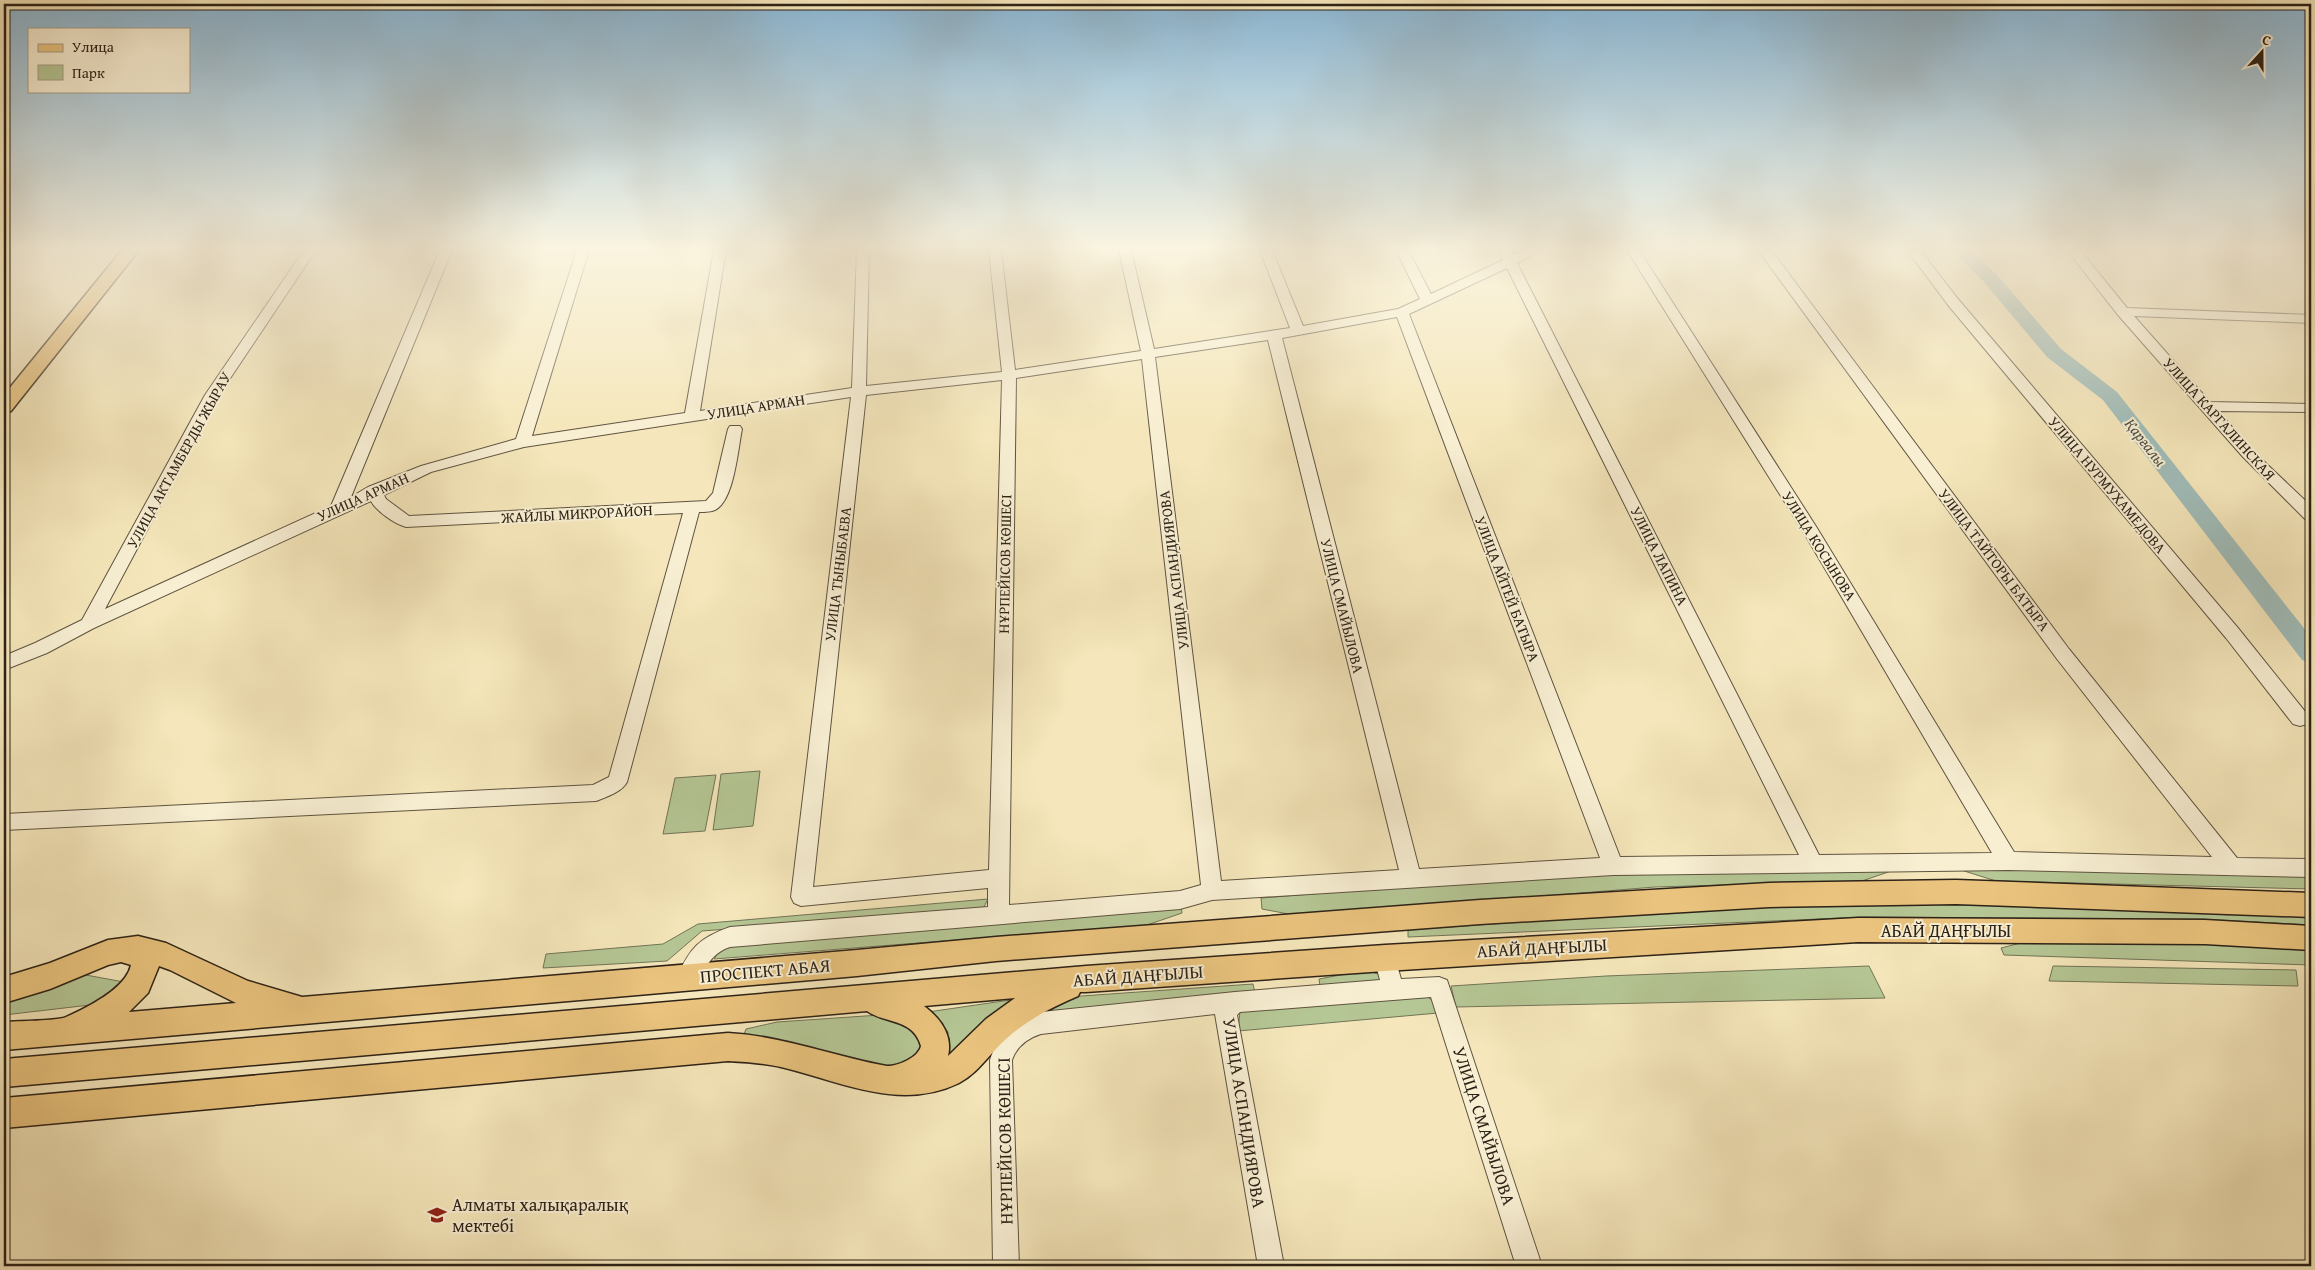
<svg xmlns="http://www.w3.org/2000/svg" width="2315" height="1270" font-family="'Gentium Book Plus',serif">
	<rect width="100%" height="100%" fill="#f5e7bb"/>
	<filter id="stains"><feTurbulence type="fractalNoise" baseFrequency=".004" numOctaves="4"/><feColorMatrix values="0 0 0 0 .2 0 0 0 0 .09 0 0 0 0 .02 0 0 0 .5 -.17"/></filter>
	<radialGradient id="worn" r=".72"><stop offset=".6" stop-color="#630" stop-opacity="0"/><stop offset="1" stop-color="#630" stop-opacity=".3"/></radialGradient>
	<g fill="#b5c795" stroke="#717456">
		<path d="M760 771 753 826 713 830 721 774Z"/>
		<path d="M716 775 705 831 663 834 675 778Z"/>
		<path d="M1892 867 1894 870 1862 881 1655 887 1299 916 1262 909 1261 898 1517 878Z"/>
		<path d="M1961 870H2179L2311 876V889L1996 881Z"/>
		<path d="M988 899 983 909 702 931 667 961 543 968 546 954 663 944 698 924Z"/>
		<path d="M1858 903 2194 909 2311 914V925L2199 919 1864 917 1408 937V930L1616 915Z"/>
		<path d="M1181 905 1182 913 1147 925 714 959 723 946Z"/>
		<path d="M2036 939 2311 947V965L2004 955 2001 948Z"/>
		<path d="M1869 966 1885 998 1456 1007 1451 986 1606 976Z"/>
		<path d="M2053 966 2296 970 2298 986 2049 981Z"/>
		<path d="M1367 970 1380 975V979L1375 983 1320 986 1319 979Z"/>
		<path d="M86 975 129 983 90 1005 4 1015V1004Z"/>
		<path d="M1253 984 1255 993 1033 1013 1067 997Z"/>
		<path d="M1425 995 1433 1001 1438 1013 1238 1031 1240 1011Z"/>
		<path d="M1024 998 945 1058 948 1032 928 1012Z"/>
		<path d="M880 1015 914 1024 927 1041 909 1066 872 1065 797 1044 743 1037 746 1029 777 1022Z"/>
	</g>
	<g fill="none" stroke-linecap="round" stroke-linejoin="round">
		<path fill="#a0bdba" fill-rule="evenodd" d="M1952 250H1970L1996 274 2061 349 2117 392 2311 637V663L2302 660 2103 400 2047 357 1984 282Z"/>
		<g stroke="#5f5340" stroke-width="2">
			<g id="minor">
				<path d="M304 250H316L219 395 105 609 331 506 440 250H452L351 497 368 487 421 466 516 439 577 250H589L532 436 685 413 714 250H726L700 411 852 388 857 250H869L866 386 1002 372 989 250H1001L1015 370 1141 351 1119 250H1131L1154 349 1290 328 1260 250H1272L1303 326 1398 309 1420 299 1396 250H1408L1431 294 1503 260 1499 250H1511L1513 255 1524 250H1541L1517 263 1819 855 1992 853 1804 533 1627 250H1639L1817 528 2014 852 2212 857 2057 659 1758 250H1771L2069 649 2237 858 2311 859V877L2008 870 1613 875 1212 900 1180 909 730 947C703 956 705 981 688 987L680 984 677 977C690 948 699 938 730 927L988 907V888L801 906 794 903 791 897 851 397 524 447 431 472 384 495 386 499 409 516 706 501 713 493 728 429 730 426H740L742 429C738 449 734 501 715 510 710 512 704 512 699 512L627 782C622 792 606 797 596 801L4 830V814L593 785 609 777 683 513 406 527C395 524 376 511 371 501L94 628 47 653 4 670V656L35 643 82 620 205 395ZM1507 268 1799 855 1620 857 1409 314ZM1397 317 1600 858 1419 869 1282 338ZM1268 340 1399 870 1221 881 1155 357ZM1142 359 1201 885 1180 891 1009 905 1016 378ZM1002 380 989 870 813 887 866 395Z"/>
				<path d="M1907 250H1920L1958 299 2238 628 2307 714 2309 719 2307 724 2300 726 2293 724 2226 638 1948 305Z"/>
				<path d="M2067 250H2080L2127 308 2311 315V323L2134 316 2210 402 2311 404V412L2218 411 2253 451 2311 506V520L2305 519 2243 457 2118 315Z"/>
				<path d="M1385 948 1393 951 1401 979 1439 977 1447 980 1542 1266H1516L1431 997 1240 1012 1237 1015 1284 1266H1258L1215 1014 1041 1034C1028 1038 1017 1046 1012 1060L1019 1266H993L990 1060C1000 1030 1012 1022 1041 1012L1235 992 1380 980 1374 958 1377 951Z"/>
			</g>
		</g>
		<g stroke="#2d2217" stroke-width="3">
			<g id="major">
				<path d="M122 250H139L11 411 4 413V395Z"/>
				<path d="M1956 880 2311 893V917L1956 904 1769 907 1480 924 996 961 857 976 4 1050V1022C16 1021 58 1021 66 1017 86 1008 126 989 131 965L121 962 108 965 50 989 4 1003V977L50 963 108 940 138 936 166 943 248 981 302 997 857 950 996 937 1480 900 1769 883ZM159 966 170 970 236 1003 129 1012 148 993Z"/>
				<path d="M1858 918 2205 920 2311 926V950L2205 944 1858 942 1385 971 1086 992H1080L1078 996C1052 1007 1027 1020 1006 1039 990 1053 978 1073 959 1083 900 1112 840 1081 781 1067 764 1063 746 1062 728 1061L4 1128V1098L728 1033C783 1036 833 1056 887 1066 898 1066 918 1058 921 1046 913 1018 885 1024 867 1011L4 1087V1059L1086 966 1385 945ZM1015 998 986 1019 948 1056C953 1035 940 1018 924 1006Z"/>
			</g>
		</g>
		<use href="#minor" fill="#f8efd3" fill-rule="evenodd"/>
		<use href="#major" fill="#eac47e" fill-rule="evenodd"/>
	</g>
	<linearGradient id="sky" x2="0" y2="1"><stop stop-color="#8bb8d6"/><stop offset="0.58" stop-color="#faf4e0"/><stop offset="1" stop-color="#faf4e0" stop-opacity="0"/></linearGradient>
	<rect width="2315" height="428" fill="url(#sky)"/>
	<defs>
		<g id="school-bare" transform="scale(1.5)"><path d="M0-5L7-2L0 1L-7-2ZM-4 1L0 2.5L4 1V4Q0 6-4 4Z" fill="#8f2418" stroke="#f8efd3" stroke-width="2.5" paint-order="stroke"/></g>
	</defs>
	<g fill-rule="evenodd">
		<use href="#school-bare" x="437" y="1215"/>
	</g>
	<g text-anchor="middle" stroke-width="4" stroke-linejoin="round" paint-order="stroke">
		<g font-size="15" fill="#2d2217" stroke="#f8efd3">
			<text transform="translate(756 407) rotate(-9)" y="5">УЛИЦА АРМАН</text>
			<text transform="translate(2219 419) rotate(48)" y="5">УЛИЦА КАРГАЛИНСКАЯ</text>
			<text transform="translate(179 460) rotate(-61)" y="5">УЛИЦА АКТАМБЕРДЫ ЖЫРАУ</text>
			<text transform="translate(2107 485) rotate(50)" y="5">УЛИЦА НУРМУХАМЕДОВА</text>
			<text transform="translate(363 497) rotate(-24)" y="5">УЛИЦА АРМАН</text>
			<text transform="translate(577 514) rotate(-3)" y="5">ЖАЙЛЫ МИКРОРАЙОН</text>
			<text transform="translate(1819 546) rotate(58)" y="5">УЛИЦА КОСЫНОВА</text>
			<text transform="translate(1659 556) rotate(63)" y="5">УЛИЦА ЛАПИНА</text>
			<text transform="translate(1994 560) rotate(53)" y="5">УЛИЦА ТАЙТОРЫ БАТЫРА</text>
			<text transform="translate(1005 564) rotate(-89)" y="5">НҰРПЕЙІСОВ КӨШЕСІ</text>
			<text transform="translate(1174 570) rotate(-97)" y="5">УЛИЦА АСПАНДИЯРОВА</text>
			<text transform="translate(838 574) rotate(-83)" y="5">УЛИЦА ТЫНЫБАЕВА</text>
			<text transform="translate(1507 589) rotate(69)" y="5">УЛИЦА АЙТЕЙ БАТЫРА</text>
			<text transform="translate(1342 606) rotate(76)" y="5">УЛИЦА СМАЙЫЛОВА</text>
		</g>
		<g font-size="16" font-style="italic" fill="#505048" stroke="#f8efd3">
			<text transform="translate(2146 442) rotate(52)" y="6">Қарғалы</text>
		</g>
		<g font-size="18" fill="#2d2217" stroke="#f8efd3">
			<text x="1946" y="937">АБАЙ ДАҢҒЫЛЫ</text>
			<text transform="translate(1542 948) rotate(-3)" y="6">АБАЙ ДАҢҒЫЛЫ</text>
			<text transform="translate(765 971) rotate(-5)" y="6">ПРОСПЕКТ АБАЯ</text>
			<text transform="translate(1138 976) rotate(-4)" y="6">АБАЙ ДАҢҒЫЛЫ</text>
			<text transform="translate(1244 1113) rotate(81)" y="6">УЛИЦА АСПАНДИЯРОВА</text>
			<text transform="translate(1484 1126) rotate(72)" y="6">УЛИЦА СМАЙЫЛОВА</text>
			<text transform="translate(1005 1141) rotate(-91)" y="6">НҰРПЕЙІСОВ КӨШЕСІ</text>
		</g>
		<g font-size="18" fill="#2d2217" stroke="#f8efd3" text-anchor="start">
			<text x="452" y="1211">Алматы халықаралық<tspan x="452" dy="21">мектебі</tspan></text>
		</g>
	</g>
	<rect width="2315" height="1270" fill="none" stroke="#f5e7bb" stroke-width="20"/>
	<rect x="5" y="5" width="2305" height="1260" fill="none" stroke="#2d2217" stroke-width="2.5"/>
	<rect x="10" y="10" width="2295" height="1250" fill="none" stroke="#2d2217"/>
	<rect x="28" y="28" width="162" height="65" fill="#f8efd3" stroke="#a79d88"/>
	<rect x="38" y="44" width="25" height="8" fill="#eac47e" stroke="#a79d88"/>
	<text x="72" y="52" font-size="15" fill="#2d2217">Улица</text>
	<rect x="38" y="65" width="25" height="15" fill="#b5c795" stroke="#a79d88"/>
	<text x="72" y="78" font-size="15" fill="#2d2217">Парк</text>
	<g transform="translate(2262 52) rotate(21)" stroke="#f8efd3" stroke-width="4" paint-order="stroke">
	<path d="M0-4L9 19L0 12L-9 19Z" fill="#2d2217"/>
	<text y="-8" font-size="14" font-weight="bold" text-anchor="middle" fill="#2d2217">С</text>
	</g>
	<rect width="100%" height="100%" filter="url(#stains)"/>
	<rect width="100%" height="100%" fill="url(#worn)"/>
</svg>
